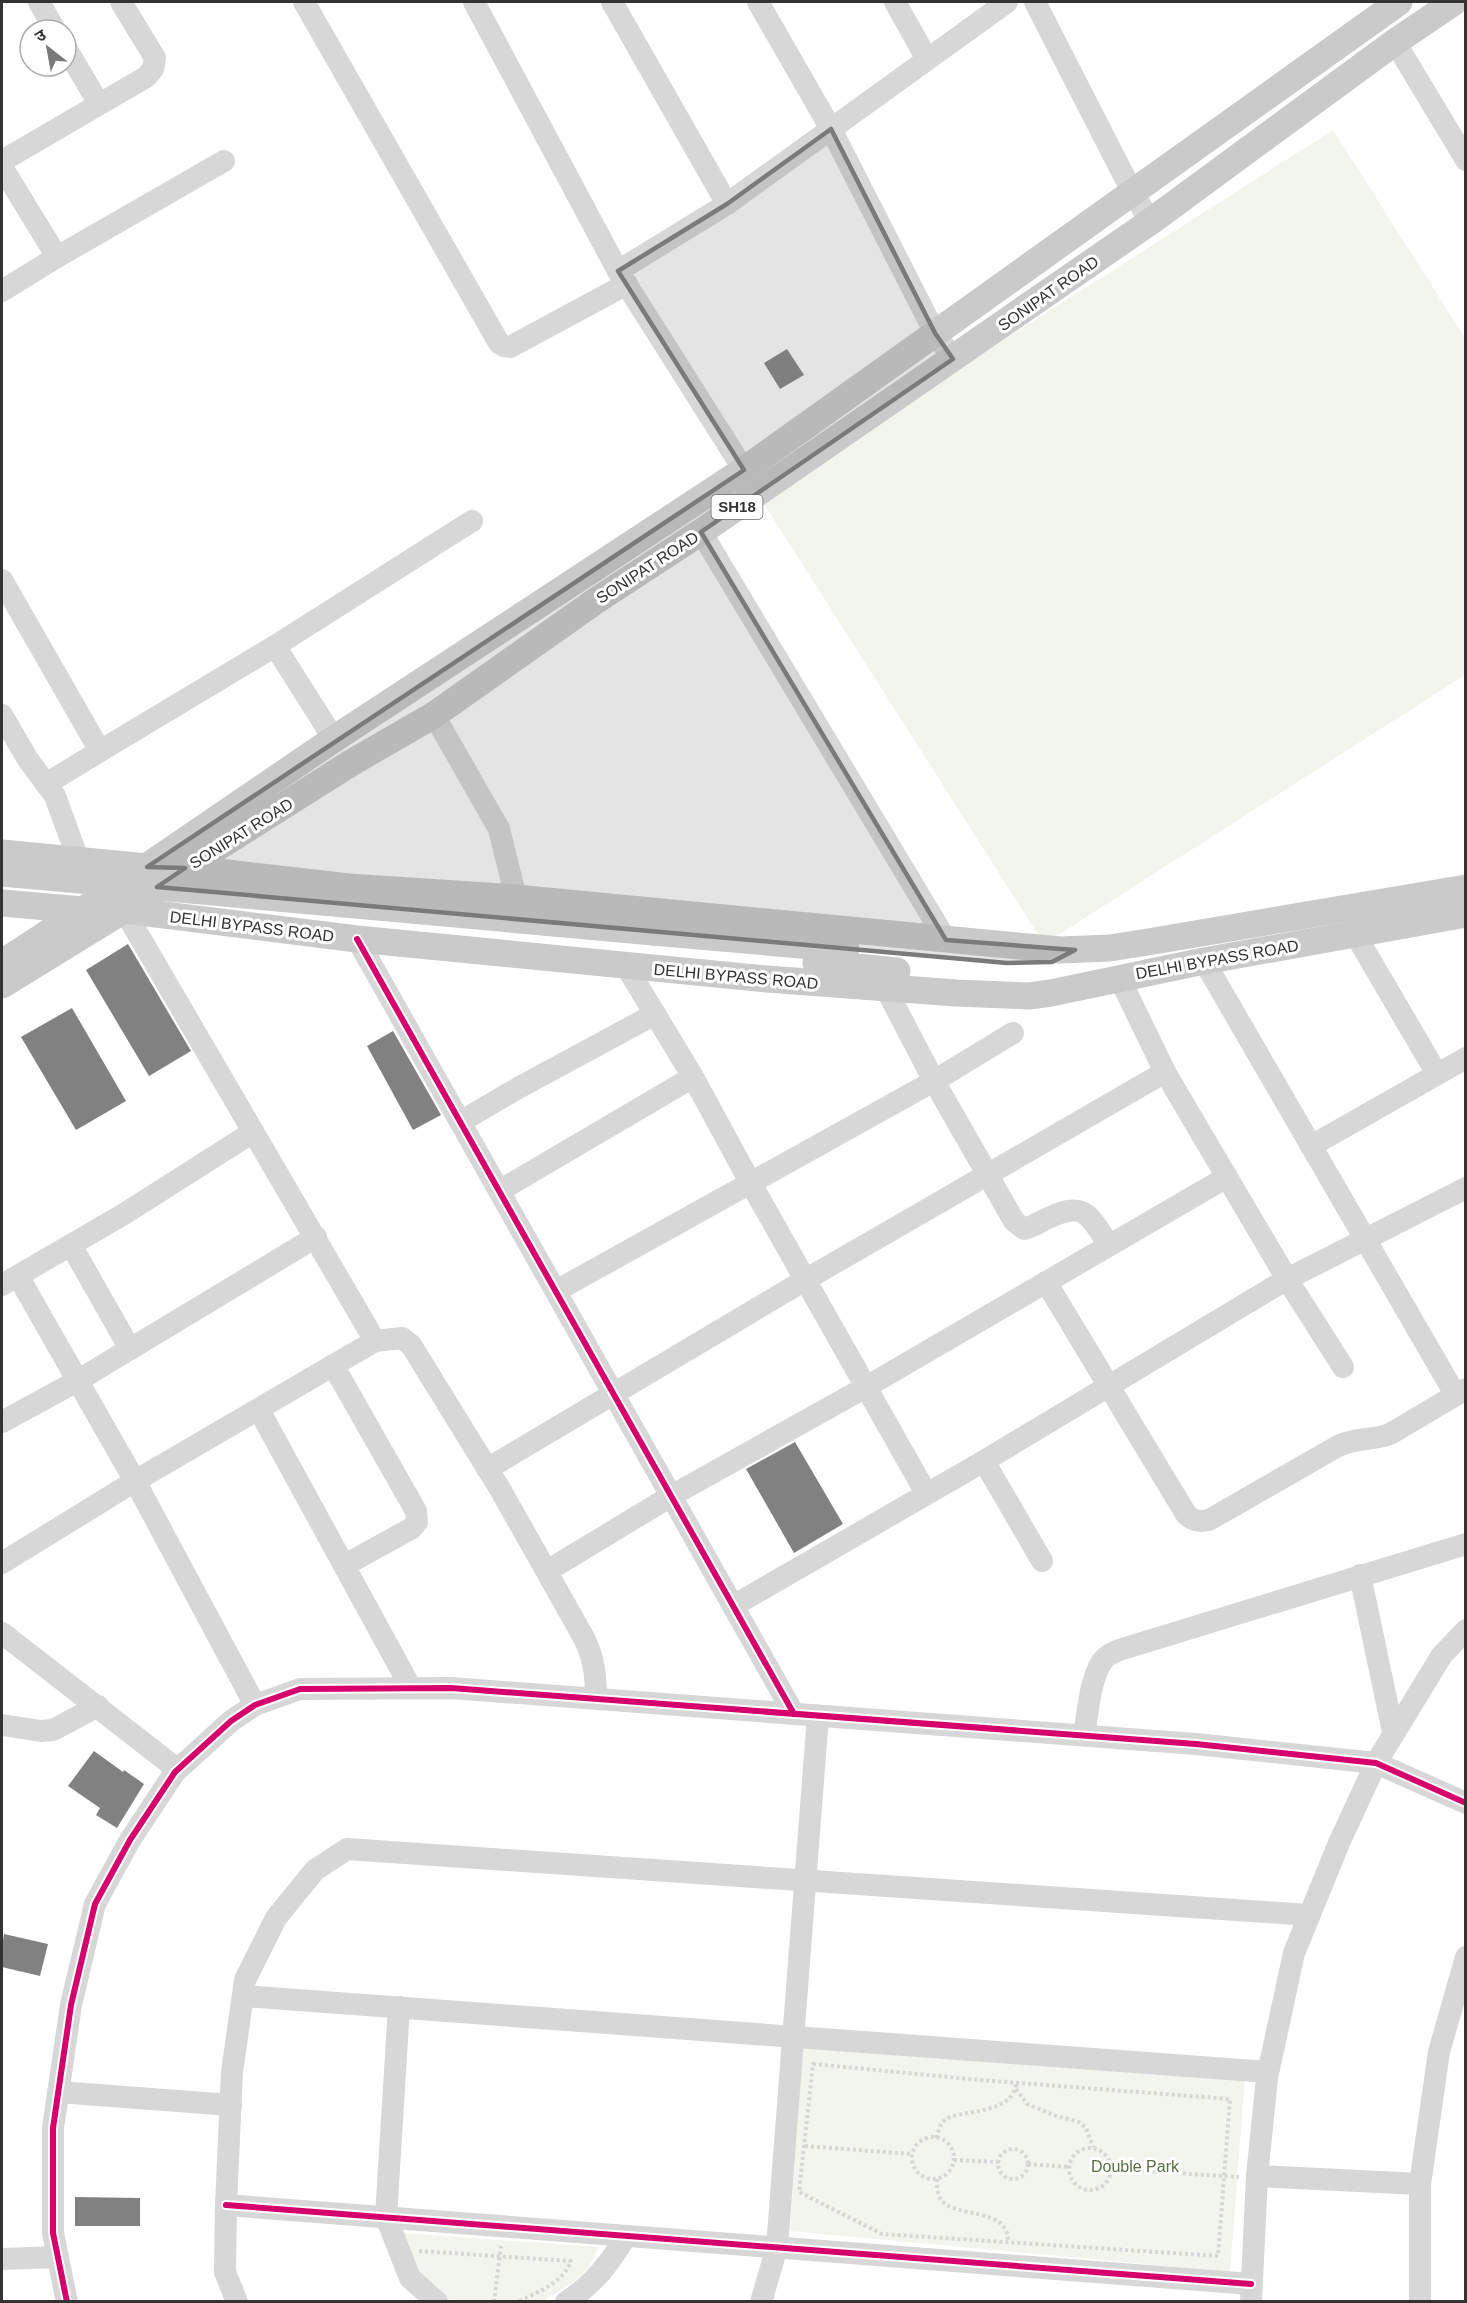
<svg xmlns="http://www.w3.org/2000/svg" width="1467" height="2303" font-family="Arial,'Noto Sans Devanagari',sans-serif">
	<rect width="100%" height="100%" fill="#fff"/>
	<g fill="#f1f5ed">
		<path d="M1333 130 1465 338V675L1044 944 759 496Z"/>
		<path d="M803 2048 1245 2076 1230 2272 790 2231Z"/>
		<path d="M403 2233 599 2247 588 2268 572 2283 543 2301H451L436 2291 419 2273Z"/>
	</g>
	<g fill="#818181">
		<path d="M787 349 804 375 780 389 764 363Z"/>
		<path d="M128 944 191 1051 149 1076 86 970Z"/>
		<path d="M72 1008 126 1101 76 1130 21 1037Z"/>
		<path d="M393 1031 441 1115 413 1130 367 1046Z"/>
		<path d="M795 1442 843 1524 794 1553 746 1469Z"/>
		<path d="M94 1751 123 1772 124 1770 144 1784 117 1828 96 1815 100 1808 68 1786Z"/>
		<path d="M4 1934 48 1944 40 1976 2 1967V1947Z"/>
		<path d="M75 2197 140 2198V2226H75Z"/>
	</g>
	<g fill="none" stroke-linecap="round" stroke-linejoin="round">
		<g stroke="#d6d6d6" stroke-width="4" stroke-dasharray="3 3" stroke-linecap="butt">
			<path d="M813 2064 980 2080 1230 2099 1218 2256 882 2234 799 2192Z"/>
			<path d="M1016 2089 1027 2104 1056 2116 1079 2122 1086 2128 1093 2147"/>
			<circle cx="933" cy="2158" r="21"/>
			<path d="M936 2138 942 2122 950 2117C971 2110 1014 2112 1016 2083"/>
			<path d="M805 2146 912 2154"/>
			<circle cx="1090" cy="2169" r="21"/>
			<circle cx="1013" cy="2164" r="15"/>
			<path d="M954 2160 998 2162"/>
			<path d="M1028 2164 1068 2167"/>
			<path d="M1111 2169 1239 2177"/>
			<path d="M937 2179C937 2185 937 2192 940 2198 953 2220 1009 2205 1008 2242"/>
			<path d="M419 2251 571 2261C564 2282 537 2293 517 2302"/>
			<path d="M494 2302 501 2246"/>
		</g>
		<g stroke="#d7d7d7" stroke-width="22">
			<path d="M39 2 55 30"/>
			<path d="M304 2 499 343 504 346 510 347 627 284"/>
			<path d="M474 2 618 271 744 470"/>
			<path d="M612 2 727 204"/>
			<path d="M758 2 831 129 935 333 953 359"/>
			<path d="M895 2 927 59"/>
			<path d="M1035 2 1123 174 1150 222"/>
			<path d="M1395 42 1466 160"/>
			<path d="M66 48 99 104"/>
			<path d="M2 161 146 77 153 69 155 58 121 2"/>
			<path d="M2 167 57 257"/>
			<path d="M618 271 727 204 1007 2"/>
			<path d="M2 291 57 257 224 161"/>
			<path d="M701 532 946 940"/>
			<path d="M2 580 100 751 275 646 334 739"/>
			<path d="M275 646 472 521"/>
			<path d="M2 715 27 758 55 796 78 859"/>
			<path d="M434 715 499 829 516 898"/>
			<path d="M46 784 100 751"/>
			<path d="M124 910 375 1341"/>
			<path d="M1355 934 1437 1074"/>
			<path d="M357 939 794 1714"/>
			<path d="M1204 961 1455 1394"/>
			<path d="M626 966 693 1077 750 1182 926 1493"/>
			<path d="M1119 977 1165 1072 1287 1279 1343 1367"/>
			<path d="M886 989 934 1081 1014 1221 1024 1229C1032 1227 1038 1223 1046 1219 1085 1200 1088 1214 1109 1245"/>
			<path d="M460 1122 520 1087 655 1014"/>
			<path d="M1311 1146 1466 1058"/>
			<path d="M499 1191 693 1077"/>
			<path d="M71 1245 130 1349"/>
			<path d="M18 1276 135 1481 255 1705"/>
			<path d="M1046 1282 1186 1514C1193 1521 1199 1522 1209 1520L1338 1446C1357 1437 1371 1441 1390 1434L1466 1389"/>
			<path d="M2 1285 124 1214 253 1132"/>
			<path d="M556 1291 934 1081 1013 1033"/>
			<path d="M333 1365 416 1511 417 1522 412 1528 345 1565"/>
			<path d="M259 1410 411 1688"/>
			<path d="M2 1422 77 1381 316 1237"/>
			<path d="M984 1461 1042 1561"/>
			<path d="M487 1469 805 1280 1165 1072"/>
			<path d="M2 1563 135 1481 375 1341 402 1338 411 1345 500 1489 584 1638C594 1658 596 1676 596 1698"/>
			<path d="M547 1571 671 1496 866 1387 1227 1177"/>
			<path d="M1360 1575 1393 1732"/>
			<path d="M733 1606 984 1461 1287 1279 1466 1188"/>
			<path d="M2 1633 177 1769"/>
			<path d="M2 1725 41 1731 53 1730 98 1706"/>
			<path d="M1084 1735C1088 1714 1090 1672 1106 1657 1110 1654 1115 1652 1119 1650L1466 1544"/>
			<path d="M243 1996 1268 2072"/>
			<path d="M399 2007 386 2217 410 2278 437 2302"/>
			<path d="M58 2092 231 2105"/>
			<path d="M1257 2176 1420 2184"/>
			<path d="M226 2205 1251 2284"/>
			<path d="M2 2259 58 2257"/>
			<path d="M67 2302 53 2233V2128L71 2005 95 1904 130 1840 175 1772 231 1721 255 1705 300 1689 451 1688 1196 1744 1376 1763 1466 1803"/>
			<path d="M237 2302 225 2272 226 2205 232 2072 245 1980 276 1918 315 1870 347 1849 1309 1915"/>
			<path d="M566 2302C593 2285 610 2263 626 2236"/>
			<path d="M761 2302 777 2247 818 1716"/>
			<path d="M1251 2302 1257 2176 1267 2078 1294 1953 1339 1843 1376 1763 1442 1655 1466 1630"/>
			<path d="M1420 2302V2184L1439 2052 1466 1957"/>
		</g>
		<g stroke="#cacaca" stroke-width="27">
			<path d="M2 853 147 867 185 868 349 887 516 898 1060 950 1110 948 1148 942 1466 888"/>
			<path d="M2 903 83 910H124L357 939 767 979 956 993 1029 996 1051 993 1204 961 1466 914"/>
			<path d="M653 932 846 949"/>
			<path d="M2 963 83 910 334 739 744 470 1399 2"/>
			<path d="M816 963 897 971"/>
			<path d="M2 985 124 910 185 868 351 763 434 715 597 600 701 532 1150 222 1395 42 1454 2"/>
		</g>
		<path stroke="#cacaca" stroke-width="27" d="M2 873 653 932"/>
		<g stroke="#fff" stroke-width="10">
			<g id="cycleway">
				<path d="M357 939 794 1714"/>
				<path d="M226 2205 1251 2284"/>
				<path d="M67 2302 53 2233V2128L71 2005 95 1904 130 1840 175 1772 231 1721 255 1705 300 1689 451 1688 1196 1744 1376 1763 1466 1803"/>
			</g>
		</g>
		<use href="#cycleway" stroke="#d6006c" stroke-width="6"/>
	</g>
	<path fill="#7a7a7a" fill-opacity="0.2" stroke="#7a7a7a" stroke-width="4.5" stroke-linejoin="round" d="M831 129 935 333 953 359 701 532 946 940 1075 950 1052 962 1007 963 157 887 185 868 147 867 744 470 618 271 727 204Z"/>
	<g text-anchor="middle" stroke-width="6" stroke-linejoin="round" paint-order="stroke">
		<rect fill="#fff" stroke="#707070" stroke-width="1.5" x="711.5" y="495" width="51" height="24" rx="4.5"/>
		<g font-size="15" font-weight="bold" fill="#333">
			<text x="737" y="512">SH18</text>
		</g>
		<g font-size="16" fill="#333" stroke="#fff">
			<text transform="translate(1048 293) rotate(-35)" y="6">SONIPAT ROAD</text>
			<text transform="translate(647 567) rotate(-33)" y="6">SONIPAT ROAD</text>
			<text transform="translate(241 833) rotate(-32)" y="6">SONIPAT ROAD</text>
			<text transform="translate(252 926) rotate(7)" y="6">DELHI BYPASS ROAD</text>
			<text transform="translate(1217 959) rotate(-10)" y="6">DELHI BYPASS ROAD</text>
			<text transform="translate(736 976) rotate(5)" y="6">DELHI BYPASS ROAD</text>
		</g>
		<g font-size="16" fill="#56703f" stroke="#fff">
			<text x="1135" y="2172">Double Park</text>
		</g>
	</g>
	<rect width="1467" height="2303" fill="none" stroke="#333333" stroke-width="6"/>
	<g transform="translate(48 48) rotate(329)"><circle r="28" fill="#ffffff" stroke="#adadad" stroke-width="1.5"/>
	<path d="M0-4.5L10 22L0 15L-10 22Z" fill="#7a7a7a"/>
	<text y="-9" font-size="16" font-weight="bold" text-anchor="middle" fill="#333333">उ</text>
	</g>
</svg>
